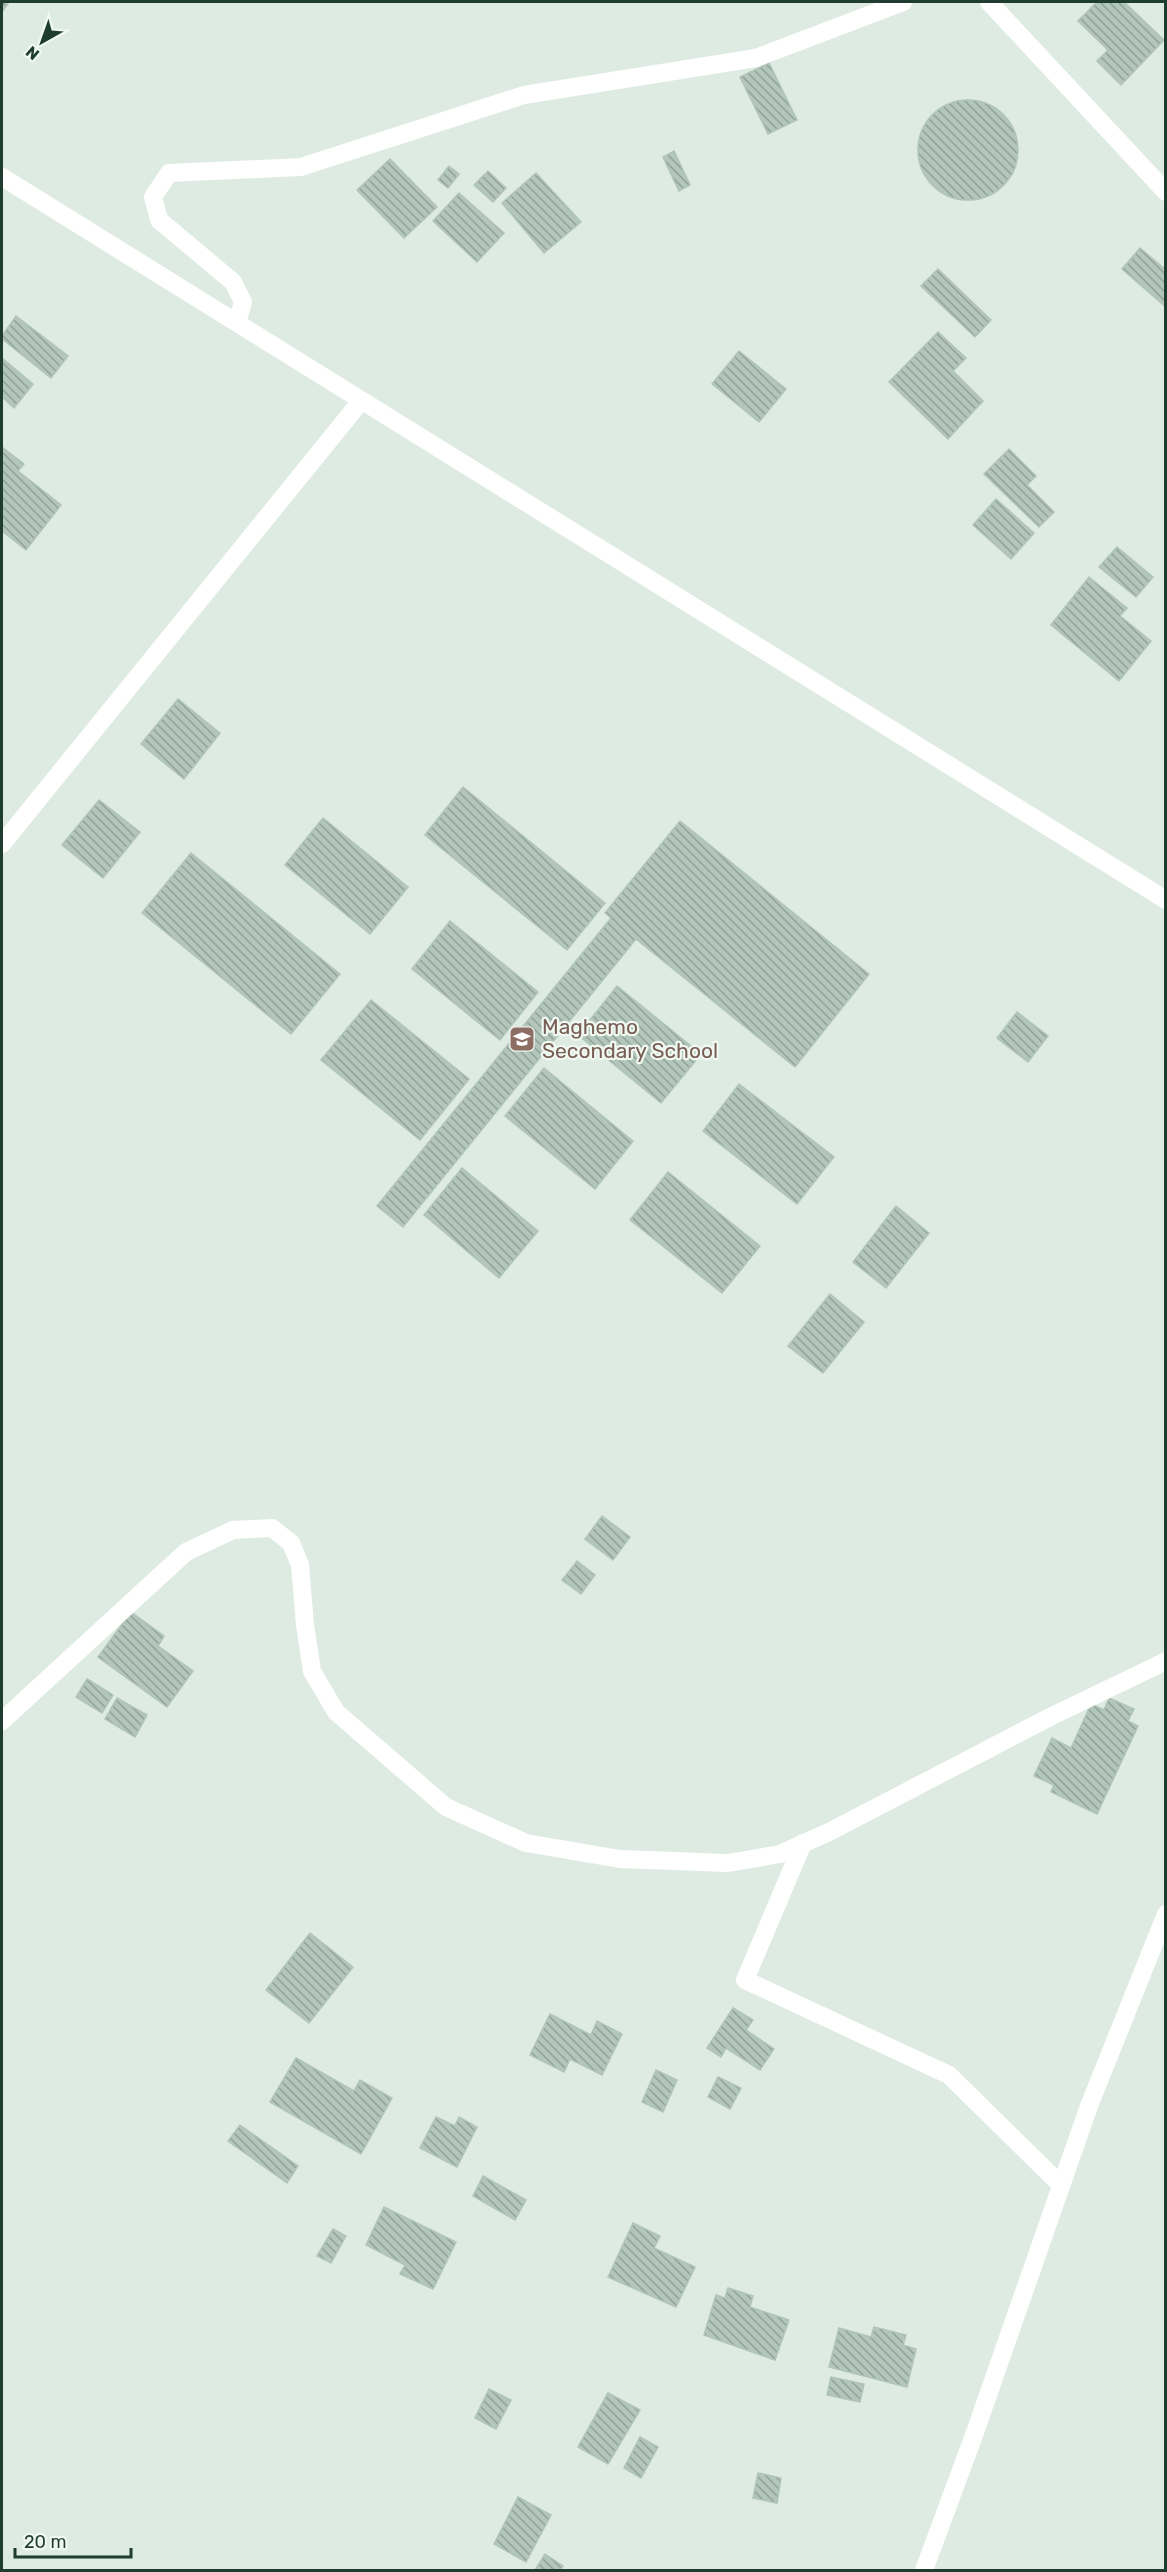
<svg xmlns="http://www.w3.org/2000/svg" width="1167" height="2572" font-family="Rubik,sans-serif">
	<defs>
		<pattern id="building-back-hatch" width="6" height="6" patternUnits="userSpaceOnUse" patternTransform="scale(1.5)"><rect width="6" height="6" fill="#b3c6bb"/><path d="M-1 5l2 2M0 0l6 6M5-1l2 2" fill="none" stroke="#91a298"/></pattern>
	</defs>
	<rect width="100%" height="100%" fill="#deebe3"/>
	<g fill="url(#building-back-hatch)" stroke="#b0c5b8" stroke-width="1.5">
		<path d="M2 2H9L2 12Z"/>
		<path d="M1097 2H1124L1164 40 1121 85 1097 61 1108 50 1078 21Z"/>
		<path d="M769 63 797 120 768 134 740 77Z"/>
		<circle cx="968" cy="150" r="50"/>
		<path d="M674 151 690 185 679 191 663 157Z"/>
		<path d="M390 159 437 207 404 238 357 190Z"/>
		<path d="M449 166 459 174 448 188 438 180Z"/>
		<path d="M488 171 506 188 493 202 474 185Z"/>
		<path d="M536 173 581 222 544 253 502 203Z"/>
		<path d="M459 193 504 233 477 262 433 221Z"/>
		<path d="M1140 248 1166 270V307L1122 269Z"/>
		<path d="M938 269 991 320 975 337 921 286Z"/>
		<path d="M16 316 68 356 51 378 2 339V336Z"/>
		<path d="M938 332 966 358 953 371 983 401 948 439 889 382Z"/>
		<path d="M739 351 786 389 759 422 712 384Z"/>
		<path d="M2 358 33 384 14 408 2 397Z"/>
		<path d="M2 447 24 464 18 471 61 505 26 550 2 531Z"/>
		<path d="M1009 449 1036 476 1027 485 1054 512 1039 527 984 474Z"/>
		<path d="M996 499 1034 533 1011 559 973 525Z"/>
		<path d="M1117 547 1153 577 1136 597 1099 567Z"/>
		<path d="M1089 577 1127 608 1120 616 1151 641 1119 681 1051 625Z"/>
		<path d="M178 699 220 733 184 779 141 744Z"/>
		<path d="M463 787 605 903 567 950 425 835Z"/>
		<path d="M99 800 140 832 103 878 62 845Z"/>
		<path d="M323 818 408 887 370 934 285 865Z"/>
		<path d="M680 821 869 974 795 1067 636 939 403 1227 377 1206 611 918 605 913Z"/>
		<path d="M191 853 340 974 291 1034 142 913Z"/>
		<path d="M450 921 538 992 500 1040 412 969Z"/>
		<path d="M617 986 701 1054 661 1103 578 1035Z"/>
		<path d="M371 1000 469 1079 420 1140 321 1060Z"/>
		<path d="M1017 1012 1048 1036 1028 1062 997 1038Z"/>
		<path d="M544 1068 633 1141 595 1189 505 1116Z"/>
		<path d="M739 1084 834 1157 797 1204 703 1131Z"/>
		<path d="M462 1168 538 1231 499 1278 424 1215Z"/>
		<path d="M668 1172 760 1246 722 1293 630 1220Z"/>
		<path d="M896 1206 929 1233 886 1288 853 1262Z"/>
		<path d="M830 1294 864 1322 823 1373 788 1346Z"/>
		<path d="M602 1516 630 1537 613 1560 585 1539Z"/>
		<path d="M577 1561 595 1575 581 1594 562 1580Z"/>
		<path d="M131 1612 164 1636 158 1646 193 1671 167 1707 98 1657Z"/>
		<path d="M87 1679 113 1695 102 1713 76 1697Z"/>
		<path d="M117 1698 147 1715 135 1737 105 1719Z"/>
		<path d="M1109 1698 1134 1709 1128 1721 1138 1726 1097 1814 1051 1792 1054 1785 1034 1776 1052 1738 1071 1748 1091 1704 1104 1710Z"/>
		<path d="M310 1933 353 1967 309 2023 266 1990Z"/>
		<path d="M733 2008 753 2020 746 2030 774 2049 760 2070 726 2048 721 2057 707 2048Z"/>
		<path d="M550 2014 591 2035 597 2021 622 2034 602 2075 570 2059 564 2072 530 2055Z"/>
		<path d="M296 2058 354 2091 360 2080 392 2098 361 2154 270 2102Z"/>
		<path d="M656 2070 677 2080 663 2112 642 2102Z"/>
		<path d="M718 2077 741 2088 730 2109 708 2097Z"/>
		<path d="M436 2117 455 2126 459 2117 477 2127 457 2167 420 2148Z"/>
		<path d="M240 2125 298 2166 287 2183 228 2141Z"/>
		<path d="M483 2176 526 2200 515 2220 473 2196Z"/>
		<path d="M384 2207 456 2242 433 2289 400 2274 405 2265 366 2245Z"/>
		<path d="M633 2223 660 2236 654 2248 695 2267 676 2307 608 2277Z"/>
		<path d="M333 2229 346 2236 331 2263 317 2256Z"/>
		<path d="M728 2288 753 2296 750 2307 789 2320 775 2360 704 2335 716 2295 725 2298Z"/>
		<path d="M874 2327 906 2335 903 2345 916 2349 907 2387 829 2367 839 2328 871 2337Z"/>
		<path d="M831 2377 864 2384 860 2402 827 2395Z"/>
		<path d="M489 2389 511 2400 496 2429 475 2418Z"/>
		<path d="M608 2393 640 2410 608 2464 578 2447Z"/>
		<path d="M640 2437 658 2447 641 2478 624 2468Z"/>
		<path d="M758 2473 781 2478 777 2503 753 2498Z"/>
		<path d="M518 2497 551 2515 526 2562 494 2544Z"/>
		<path d="M545 2554 563 2566 560 2570H535Z"/>
	</g>
	<g fill="none" stroke-linecap="round" stroke-linejoin="round">
		<g stroke="#fff" stroke-width="18">
			<path d="M989 2 1166 192"/>
			<path d="M2 177 1166 900"/>
			<path d="M237 323 243 302 233 282 159 220 153 197 169 173 301 167 524 95 756 58 903 2"/>
			<path d="M2 844 361 401"/>
			<path d="M2 1721 186 1552 233 1530 272 1528 291 1543 300 1565 305 1625 312 1671 336 1712 446 1807 526 1843 620 1859 728 1863 780 1854 829 1832 1050 1717 1166 1661"/>
			<path d="M803 1843 745 1980 949 2075 1061 2185"/>
			<path d="M924 2570 973 2438 1089 2106 1166 1914"/>
		</g>
	</g>
	<defs>
		<g id="school-square" transform="scale(1.35)"><rect x="-9" y="-9" width="18" height="18" rx="4" fill="#8d6e63" stroke="#eff8f1"/><path d="M0-5L7-2L0 1L-7-2ZM-4 1L0 2.5L4 1V4Q0 6-4 4Z" fill="#fff"/></g>
	</defs>
	<g fill-rule="evenodd">
		<use href="#school-square" x="522" y="1039"/>
	</g>
	<g text-anchor="middle" stroke-width="4.5" stroke-linejoin="round" paint-order="stroke">
		<g font-size="21" fill="#785e54" stroke="#eff8f1" text-anchor="start">
			<text x="542" y="1034">Maghemo<tspan x="542" dy="24">Secondary School</tspan></text>
		</g>
	</g>
	<rect width="1167" height="2572" fill="none" stroke="#1e3d2e" stroke-width="6"/>
	<g transform="translate(42 42) rotate(220)" stroke="#eff8f1" stroke-width="4.5" paint-order="stroke">
	<path d="M0-4.5L10 22L0 15L-10 22Z" fill="#1e3d2e"/>
	<text y="-9" font-size="16" font-weight="bold" text-anchor="middle" fill="#1e3d2e">N</text>
	</g>
	<path d="M15 2548v9h116v-9" fill="none" stroke="#1e3d2e" stroke-width="3"/>
	<text x="24" y="2548" font-size="18" fill="#1e3d2e" stroke="#eff8f1" stroke-width="4.5" paint-order="stroke">20 m</text>
</svg>
